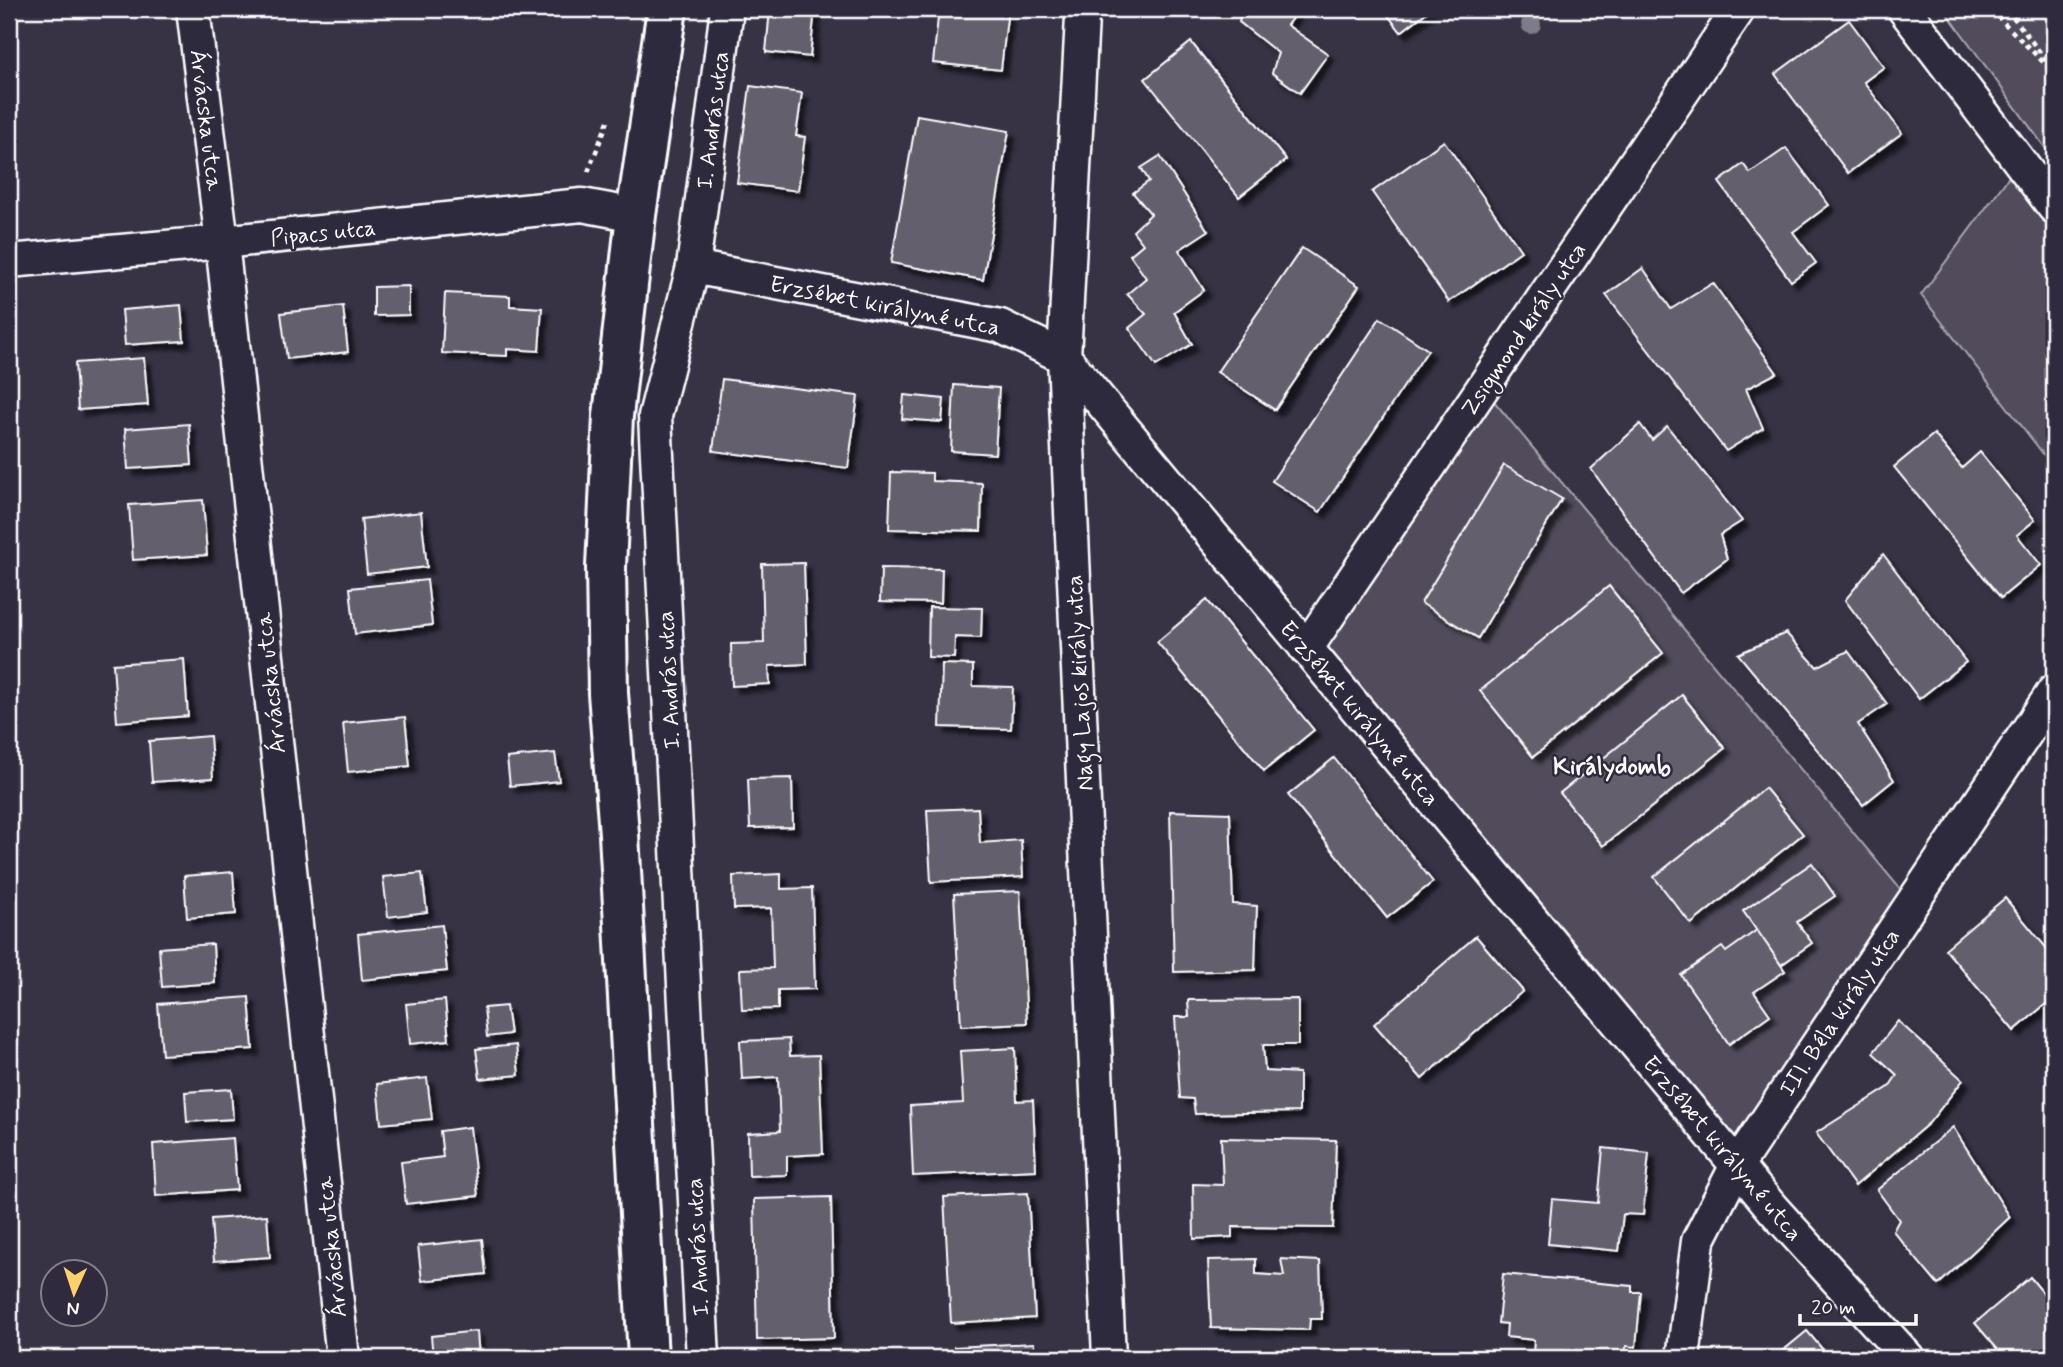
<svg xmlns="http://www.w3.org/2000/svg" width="2063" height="1367" font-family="Mynerve,sans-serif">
	<defs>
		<filter id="shadow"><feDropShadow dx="6" dy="6" stdDeviation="2" flood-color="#0009"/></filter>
	</defs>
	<rect width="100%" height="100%" fill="#373345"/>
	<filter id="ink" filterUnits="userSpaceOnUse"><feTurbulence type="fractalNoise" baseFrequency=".0143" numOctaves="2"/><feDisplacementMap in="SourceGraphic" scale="14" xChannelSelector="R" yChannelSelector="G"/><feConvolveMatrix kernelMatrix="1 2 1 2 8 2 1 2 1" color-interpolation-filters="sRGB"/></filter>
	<g filter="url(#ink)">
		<g fill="#514c5c" stroke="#a8a6ae" stroke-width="2">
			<path d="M1944 9H2054V160Z"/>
			<path d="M2020 162 2054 207V468L1921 295Z"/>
			<path d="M1483 388 1912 903 1736 1164 1306 649Z"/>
		</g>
		<g fill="#635f6d" stroke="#fff" stroke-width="2" filter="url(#shadow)">
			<path d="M770 9H815L810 57 766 52Z"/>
			<path d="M939 9H1008L1001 70 933 63Z"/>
			<path d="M1242 9H1291L1296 13 1287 25 1328 54 1300 93 1272 73 1278 53 1239 22Z"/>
			<path d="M1383 9H1431L1401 32Z"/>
			<path d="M1849 20 1884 67 1864 82 1902 133 1848 173 1775 74Z"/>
			<path d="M1191 42 1286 160 1239 197 1145 79Z"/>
			<path d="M750 86 802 93 796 136 805 137 798 191 737 183Z"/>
			<path d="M917 115 1009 131 983 280 891 263Z"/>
			<path d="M1444 141 1521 251 1449 302 1372 192Z"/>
			<path d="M1786 148 1829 205 1793 232 1816 263 1791 281 1719 182 1743 164 1750 173Z"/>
			<path d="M1160 156 1208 231 1179 250 1204 290 1174 312 1192 344 1156 366 1129 328 1146 314 1127 294 1146 278 1130 255 1143 244 1133 231 1151 214 1133 193 1149 181 1141 168Z"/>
			<path d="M1302 248 1359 286 1275 410 1217 372Z"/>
			<path d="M1643 268 1671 309 1713 283 1777 373 1746 389 1763 428 1726 451 1606 295Z"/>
			<path d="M409 286V315L374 316V287Z"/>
			<path d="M445 293 510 296V306L542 308 539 351 507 349V356L442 353Z"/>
			<path d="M181 305 184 341 125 345 122 310Z"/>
			<path d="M343 306 348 352 287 359 281 313Z"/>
			<path d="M1380 318 1428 350 1320 512 1272 481Z"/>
			<path d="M144 358 148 405 78 410 75 363Z"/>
			<path d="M722 379 858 396 848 468 713 451Z"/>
			<path d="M954 385 999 388 995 454 951 451Z"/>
			<path d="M904 395 944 399 942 422 902 419Z"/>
			<path d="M189 424 192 465 128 469 125 429Z"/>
			<path d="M1640 424 1652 440 1667 426 1742 521 1720 535 1727 559 1681 593 1591 469Z"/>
			<path d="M1934 434 1962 468 1980 452 2035 520 2017 535 2041 565 2001 598 1894 467Z"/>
			<path d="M1504 465 1562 499 1478 638 1421 603Z"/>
			<path d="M891 472 932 473V481L982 483 981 531 889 529Z"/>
			<path d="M203 500 207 555 133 560 129 505Z"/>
			<path d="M421 512 427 567 367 574 361 519Z"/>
			<path d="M1883 554 1966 662 1919 699 1845 600Z"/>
			<path d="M804 563 807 664 769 666 770 684 732 686 731 644 764 643 762 564Z"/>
			<path d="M881 568 942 569 941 603 880 602Z"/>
			<path d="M427 580 432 625 355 634 350 588Z"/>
			<path d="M1609 586 1663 653 1533 757 1480 691Z"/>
			<path d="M1207 600 1314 730 1264 771 1157 642Z"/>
			<path d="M929 607 982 608 981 638 955 637 954 658 928 657Z"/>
			<path d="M1786 633 1817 667 1848 651 1887 704 1858 724 1894 780 1863 805 1738 654Z"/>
			<path d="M184 659 188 716 117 722 113 664Z"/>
			<path d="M942 664 973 665V686L1013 687 1011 729 940 727Z"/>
			<path d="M1682 695 1725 748 1603 846 1560 793Z"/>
			<path d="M405 717 410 766 348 772 343 723Z"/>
			<path d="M210 736 213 778 152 782 149 741Z"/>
			<path d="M555 753 559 781 510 786 507 758Z"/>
			<path d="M1334 758 1433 882 1387 918 1288 795Z"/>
			<path d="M792 778 793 827 750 828 748 779Z"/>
			<path d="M1765 788 1803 834 1691 924 1654 877Z"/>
			<path d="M978 808 980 843 1021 840 1023 877 931 882 927 810Z"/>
			<path d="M1170 811 1230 813 1233 904 1257 906 1255 970 1174 972Z"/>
			<path d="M1812 863 1835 896 1797 922 1812 943 1781 965 1743 911Z"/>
			<path d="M233 872 236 914 187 918 184 876Z"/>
			<path d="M422 873 427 912 388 917 383 877Z"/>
			<path d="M781 874V889L812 888 815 989 778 990V1009L742 1010 740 969 773 968 771 908 734 909 733 876Z"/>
			<path d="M1020 891 1027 1023 961 1026 954 894Z"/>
			<path d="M2005 898 2054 957V997L2014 1031 1945 949Z"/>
			<path d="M442 925 447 971 362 980 358 934Z"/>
			<path d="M1757 930 1785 971 1754 992 1770 1015 1729 1044 1681 975 1722 947 1726 952Z"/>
			<path d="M1476 936 1523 991 1422 1079 1374 1024Z"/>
			<path d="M213 944 215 983 162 987 159 948Z"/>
			<path d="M249 997 253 1049 162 1055 158 1004Z"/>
			<path d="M1298 999V1045H1263L1265 1071 1299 1073V1112L1195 1114 1193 1099 1180 1098 1175 1017H1189L1188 1000Z"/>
			<path d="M445 1000 449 1040 410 1044 406 1004Z"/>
			<path d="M506 1006 510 1034 487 1037 484 1008Z"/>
			<path d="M1898 1021 1963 1080 1929 1123 1855 1186 1816 1133 1889 1087 1897 1075 1873 1053Z"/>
			<path d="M789 1039 790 1056 819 1055 823 1154 787 1156V1175L749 1176 748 1133 780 1131 778 1077 742 1079 740 1041Z"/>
			<path d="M516 1045 519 1075 480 1079 476 1049Z"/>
			<path d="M1015 1048 1017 1101 1033 1100 1036 1170 913 1176 910 1106 963 1103 960 1051Z"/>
			<path d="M427 1078 432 1119 381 1124 377 1084Z"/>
			<path d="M231 1089 233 1119 187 1122 185 1092Z"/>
			<path d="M470 1127 478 1196 406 1204 401 1162 443 1157 440 1131Z"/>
			<path d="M1953 1127 2010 1217 1938 1285 1893 1231 1899 1220 1877 1190Z"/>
			<path d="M233 1138 237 1190 156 1196 153 1144Z"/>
			<path d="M1221 1138 1336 1140 1333 1228 1232 1227V1237L1194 1239 1193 1184 1223 1185Z"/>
			<path d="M1603 1148 1649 1153 1643 1215 1623 1214 1619 1251 1548 1244 1552 1199 1598 1203Z"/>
			<path d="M1028 1193 1035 1318 951 1323 944 1197Z"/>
			<path d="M831 1197 834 1338 757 1340 754 1199Z"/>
			<path d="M267 1215 270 1257 214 1261 211 1219Z"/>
			<path d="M482 1239 486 1274 422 1281 418 1246Z"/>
			<path d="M1256 1259V1274L1284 1276 1281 1259 1320 1261 1322 1319H1310L1309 1330 1211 1328 1208 1260Z"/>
			<path d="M1503 1274 1632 1286V1292H1641L1636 1347 1626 1346 1625 1358H1543V1355L1533 1354 1534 1340 1506 1337 1507 1324 1498 1323Z"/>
			<path d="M2030 1277 2054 1306V1358H2005L1975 1323Z"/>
			<path d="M477 1331 479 1358H433L431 1336Z"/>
			<path d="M1807 1331 1830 1358H1774Z"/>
			<path d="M1034 1343 1035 1358H955L954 1347Z"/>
		</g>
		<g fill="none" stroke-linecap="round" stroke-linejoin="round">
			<g stroke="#fff" stroke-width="37">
				<g id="minor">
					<path d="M193 9 222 242 343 1358"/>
					<path d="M1085 9 1082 17 1064 357 1109 1358"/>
					<path d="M1904 9 2054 207"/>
					<path d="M9 261 222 242 582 205 636 215"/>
					<path d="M693 267 1000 326 1064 357 1773 1209 1908 1358"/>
					<path d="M1306 649 1739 9"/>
					<path d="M703 1358 655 416 693 267 727 9"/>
					<path d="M1683 1358 1698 1241 1737 1165 2054 691"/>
				</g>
			</g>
			<g stroke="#fff" stroke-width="44">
				<path id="secondary" d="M648 1358 619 834 608 693 606 567 613 416 636 215 667 9"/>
			</g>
			<g stroke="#fff" stroke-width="4.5" stroke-dasharray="5 5" stroke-linecap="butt">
				<path d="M1990 9 2054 73"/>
				<path d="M2007 9 2049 64"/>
				<path d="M588 172 608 121"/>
			</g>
			<use href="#minor" stroke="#2f2a3d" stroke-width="32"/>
			<use href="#secondary" stroke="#2f2a3d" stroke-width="38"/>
		</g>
		<circle fill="#7e7c88" cx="1531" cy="24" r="10"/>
	</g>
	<g text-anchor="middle" stroke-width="5" stroke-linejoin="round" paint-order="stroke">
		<g font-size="23" fill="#fff" stroke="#2f2a3d">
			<text transform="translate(207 120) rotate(83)" y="8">Árvácska utca</text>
			<text transform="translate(712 120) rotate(-83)" y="8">I. András utca</text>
			<text transform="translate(323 232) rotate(-6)" y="8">Pipacs utca</text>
			<text transform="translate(885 305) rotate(11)" y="8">Erzsébet királyné utca</text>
			<text transform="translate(1523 329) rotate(-56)" y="8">Zsigmond király utca</text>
			<text transform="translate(668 680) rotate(-93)" y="8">I. András utca</text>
			<text transform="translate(270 683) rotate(-96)" y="8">Árvácska utca</text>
			<text transform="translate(1079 683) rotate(-93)" y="8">Nagy Lajos király utca</text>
			<text transform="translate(1360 713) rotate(50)" y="8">Erzsébet királyné utca</text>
			<text transform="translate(1839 1012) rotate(-56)" y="8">III. Béla király utca</text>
			<text transform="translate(1723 1148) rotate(50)" y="8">Erzsébet királyné utca</text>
			<text transform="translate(331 1247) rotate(-96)" y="8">Árvácska utca</text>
			<text transform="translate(697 1247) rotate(-93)" y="8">I. András utca</text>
		</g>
		<g font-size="24" font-weight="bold" fill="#fff" stroke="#2f2a3d">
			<text x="1612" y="774">Királydomb</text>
		</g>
	</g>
	<rect width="2063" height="1367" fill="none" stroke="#2f2a3d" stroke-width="35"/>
	<rect x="18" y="18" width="2028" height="1332" fill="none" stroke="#fff" stroke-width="2.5" filter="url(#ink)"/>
	<g transform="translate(74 1293) rotate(183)"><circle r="33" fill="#2f2a3d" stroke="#827f8b" stroke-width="2"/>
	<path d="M0-5L12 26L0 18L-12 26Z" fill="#ffd166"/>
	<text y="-10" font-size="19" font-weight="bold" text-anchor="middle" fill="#ffffff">N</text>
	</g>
	<path d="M1800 1314v10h116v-10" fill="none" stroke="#ffffff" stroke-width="3.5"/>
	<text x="1811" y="1314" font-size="21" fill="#ffffff" stroke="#2f2a3d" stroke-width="5" paint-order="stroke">20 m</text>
</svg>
